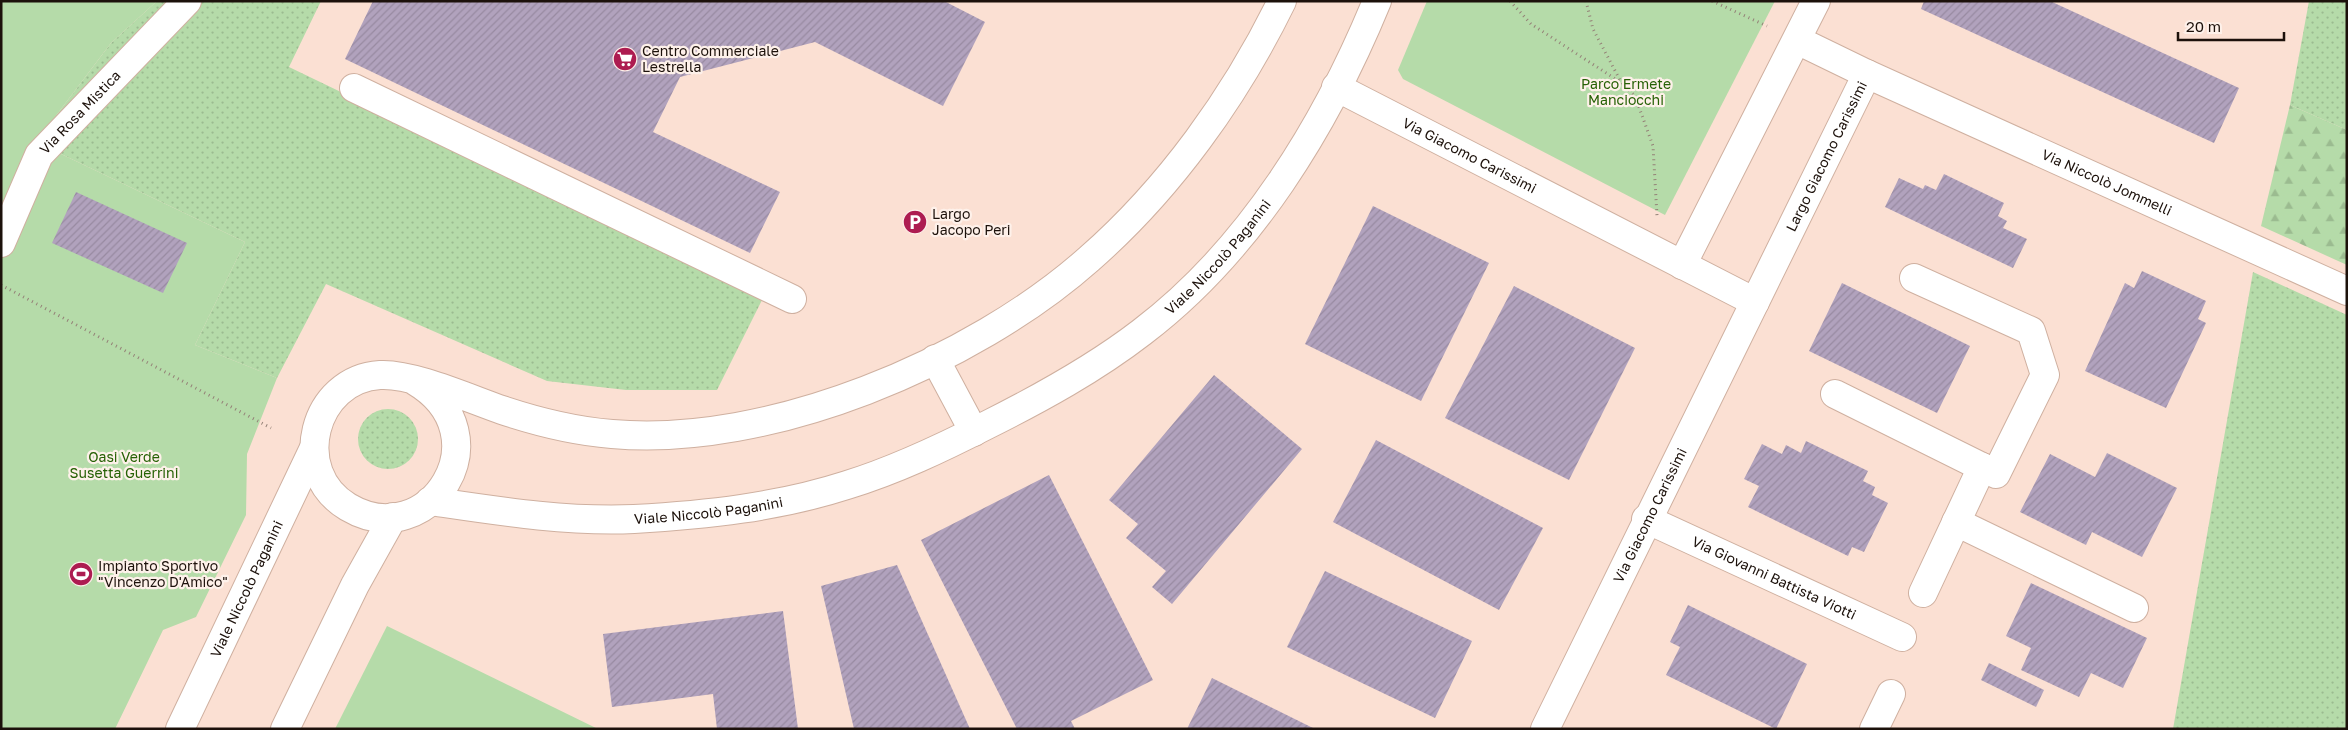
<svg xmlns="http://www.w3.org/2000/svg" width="2348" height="730" font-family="'Golos Text',sans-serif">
	<defs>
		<pattern id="grass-dots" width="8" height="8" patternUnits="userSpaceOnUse" patternTransform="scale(1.25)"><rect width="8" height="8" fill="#b5dba9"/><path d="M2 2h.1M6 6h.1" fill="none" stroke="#9bbb90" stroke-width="1.8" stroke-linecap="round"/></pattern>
		<pattern id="forest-firs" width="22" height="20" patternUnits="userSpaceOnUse" patternTransform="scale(1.25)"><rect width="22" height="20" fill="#b5dba9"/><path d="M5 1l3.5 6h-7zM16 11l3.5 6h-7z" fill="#9bbb90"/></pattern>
		<pattern id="building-hatch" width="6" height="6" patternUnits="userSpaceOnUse" patternTransform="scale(1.25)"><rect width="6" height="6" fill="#b1a2bd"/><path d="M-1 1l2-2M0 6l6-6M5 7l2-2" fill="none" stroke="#988aa1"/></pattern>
	</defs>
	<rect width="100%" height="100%" fill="#fbe0d3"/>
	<g fill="url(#grass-dots)">
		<path d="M157 1H321L289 67 764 296 717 390H626L547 381 326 284 277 378 195 345 245 242 36 142 111 43Z"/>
		<path d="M2309 1H2347V130L2290 105Z"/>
		<path d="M2253 272 2347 315V729H2173Z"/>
		<circle cx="388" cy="439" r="30"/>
	</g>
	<path fill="url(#forest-firs)" d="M2290 105 2347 130V265L2261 226Z"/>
	<g fill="#b5dba9">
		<path d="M1 1H157L111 43 36 142 245 242 195 345 277 378 247 454 246 515 196 617 163 630 115 729H1Z"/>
		<path d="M1427 1H1775L1665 215 1403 79 1398 70Z"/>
		<path d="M387 626 598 729H335Z"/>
	</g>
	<g fill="url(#building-hatch)">
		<path d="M373 1H944L985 22 943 106 815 42 680 77 653 132 780 192 750 253 345 59Z"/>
		<path d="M1924 1H2050L2239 88 2214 143 1921 9Z"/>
		<path d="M1944 174 2004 203 1998 216 2007 221 2003 228 2027 239 2013 268 1885 207 1899 178 1923 189 1925 185 1936 190Z"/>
		<path d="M76 192 187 243 163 293 52 243Z"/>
		<path d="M1373 206 1489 263 1421 401 1305 344Z"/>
		<path d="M2142 271 2206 301 2198 319 2206 323 2166 408 2085 371 2125 283 2134 288Z"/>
		<path d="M1842 283 1970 346 1937 413 1809 351Z"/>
		<path d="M1514 286 1635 348 1569 480 1445 418Z"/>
		<path d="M1214 375 1302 449 1172 604 1152 587 1166 571 1126 538 1138 524 1109 500Z"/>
		<path d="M1376 440 1543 528 1499 610 1333 522Z"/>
		<path d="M1806 441 1868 471 1863 481 1875 487 1872 495 1888 503 1864 552 1852 547 1848 556 1748 507 1759 486 1744 479 1762 444 1782 454 1786 445 1801 453Z"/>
		<path d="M2107 453 2177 488 2142 557 2092 532 2086 545 2020 512 2050 454 2095 477Z"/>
		<path d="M1049 475 1153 680 1071 721 1075 729H1017L921 540Z"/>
		<path d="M897 565 970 729H854L821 586Z"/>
		<path d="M1325 571 1472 641 1435 718 1287 647Z"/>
		<path d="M2031 583 2147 638 2123 688 2091 673 2079 697 2021 670 2031 648 2006 636Z"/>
		<path d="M1688 605 1807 664 1776 729 1666 675 1680 647 1670 642Z"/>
		<path d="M783 611 798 729H717L713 694 612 707 603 634Z"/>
		<path d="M1989 663 2044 690 2036 707 1981 680Z"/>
		<path d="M1212 678 1315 729H1187Z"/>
	</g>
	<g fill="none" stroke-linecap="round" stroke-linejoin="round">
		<g stroke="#cfb0a0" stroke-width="30">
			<g id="minor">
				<path id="s1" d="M1797 40 1867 74 2347 291"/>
				<path id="s2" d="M1336 87 1755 302"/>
				<path d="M354 88 792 299"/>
				<path id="s3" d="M1 243 39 155 187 1"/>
				<path d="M1682 265 1816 1"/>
				<path d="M935 359 974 432"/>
				<path d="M415 381C506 435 429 555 348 507 289 472 313 379 380 375 412 373 470 399 502 410 538 422 575 431 612 434 769 448 973 362 1089 259 1169 189 1235 97 1282 1"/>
				<path d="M1835 394 1996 474 2045 375 2031 331 1914 278"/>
				<path id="s4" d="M430 501C498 511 566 522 634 519 706 515 779 507 847 485 896 470 942 448 987 425 1041 398 1094 369 1142 332 1250 250 1326 125 1377 1"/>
				<path id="s5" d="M1646 519 1902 637"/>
				<path d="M1956 522 2134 608"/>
				<path d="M1923 593 1982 467"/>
				<path id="s6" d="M180 729 313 450"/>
				<path d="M285 729 355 585 393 517"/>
				<path id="s7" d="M1545 729 1867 74"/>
				<path d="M1874 729 1891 694"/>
			</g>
		</g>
		<g stroke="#948177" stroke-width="3" stroke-dasharray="1 4" stroke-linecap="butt">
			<path d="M1510 1 1531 24 1620 82"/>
			<path d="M1586 1 1593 29 1621 82 1635 96 1653 146 1657 216"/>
			<path d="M1712 1 1767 26"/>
			<path d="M1 285 271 428"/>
		</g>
		<use href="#minor" stroke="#fff" stroke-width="28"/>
	</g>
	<defs>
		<g id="supermarket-disc" transform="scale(1.25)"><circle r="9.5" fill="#ad1c51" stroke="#fef1ea"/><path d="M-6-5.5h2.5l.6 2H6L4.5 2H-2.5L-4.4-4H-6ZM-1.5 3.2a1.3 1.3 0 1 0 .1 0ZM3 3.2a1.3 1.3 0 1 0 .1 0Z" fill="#fff"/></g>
		<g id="parking-disc" transform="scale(1.25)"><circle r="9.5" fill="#ad1c51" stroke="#fef1ea"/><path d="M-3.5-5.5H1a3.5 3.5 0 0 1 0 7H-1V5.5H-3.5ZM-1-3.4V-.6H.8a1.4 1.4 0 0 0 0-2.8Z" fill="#fff"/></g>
		<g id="stadium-disc" transform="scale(1.25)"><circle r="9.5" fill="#ad1c51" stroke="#fef1ea"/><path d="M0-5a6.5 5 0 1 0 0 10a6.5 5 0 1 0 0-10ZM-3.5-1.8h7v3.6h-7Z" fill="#fff"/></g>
	</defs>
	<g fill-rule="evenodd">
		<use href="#supermarket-disc" x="625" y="59"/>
		<use href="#parking-disc" x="915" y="222"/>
		<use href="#stadium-disc" x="81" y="574"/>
	</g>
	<g text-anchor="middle" stroke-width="4.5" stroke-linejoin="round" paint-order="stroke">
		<g font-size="14" fill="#1c110b" stroke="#fef1ea" text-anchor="start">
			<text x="642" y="56">Centro Commerciale<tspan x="642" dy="16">Lestrella</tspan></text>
			<text x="932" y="219">Largo<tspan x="932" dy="16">Jacopo Peri</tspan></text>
			<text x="98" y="571">Impianto Sportivo<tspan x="98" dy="16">"Vincenzo D'Amico"</tspan></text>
		</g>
		<g font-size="14" fill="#266105" stroke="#fef1ea">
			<text x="1626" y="89">Parco Ermete<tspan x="1626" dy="16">Manciocchi</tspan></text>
			<text x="124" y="462">Oasi Verde<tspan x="124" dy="16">Susetta Guerrini</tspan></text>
		</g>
		<g font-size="14" fill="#1c110b" stroke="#fef1ea">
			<text dy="5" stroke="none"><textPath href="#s3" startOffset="155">Via Rosa Mistica</textPath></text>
			<text dy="5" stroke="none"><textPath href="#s2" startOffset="150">Via Giacomo Carissimi</textPath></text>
			<text dy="5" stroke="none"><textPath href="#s7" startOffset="638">Largo Giacomo Carissimi</textPath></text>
			<text dy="5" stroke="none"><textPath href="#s1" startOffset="341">Via Niccolò Jommelli</textPath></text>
			<text dy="5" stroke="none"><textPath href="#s4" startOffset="862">Viale Niccolò Paganini</textPath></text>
			<text dy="5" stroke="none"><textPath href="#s4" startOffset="280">Viale Niccolò Paganini</textPath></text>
			<text dy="5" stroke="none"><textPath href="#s7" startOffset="238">Via Giacomo Carissimi</textPath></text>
			<text dy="5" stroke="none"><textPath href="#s5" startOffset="141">Via Giovanni Battista Viotti</textPath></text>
			<text dy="5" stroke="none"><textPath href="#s6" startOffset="155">Viale Niccolò Paganini</textPath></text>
		</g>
	</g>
	<rect width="2348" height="730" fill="none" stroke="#1c110b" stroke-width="5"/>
	<path d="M2178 32v8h106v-8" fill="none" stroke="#1c110b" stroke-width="2.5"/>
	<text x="2186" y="32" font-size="15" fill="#1c110b" stroke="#fef1ea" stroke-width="4" paint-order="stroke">20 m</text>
</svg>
